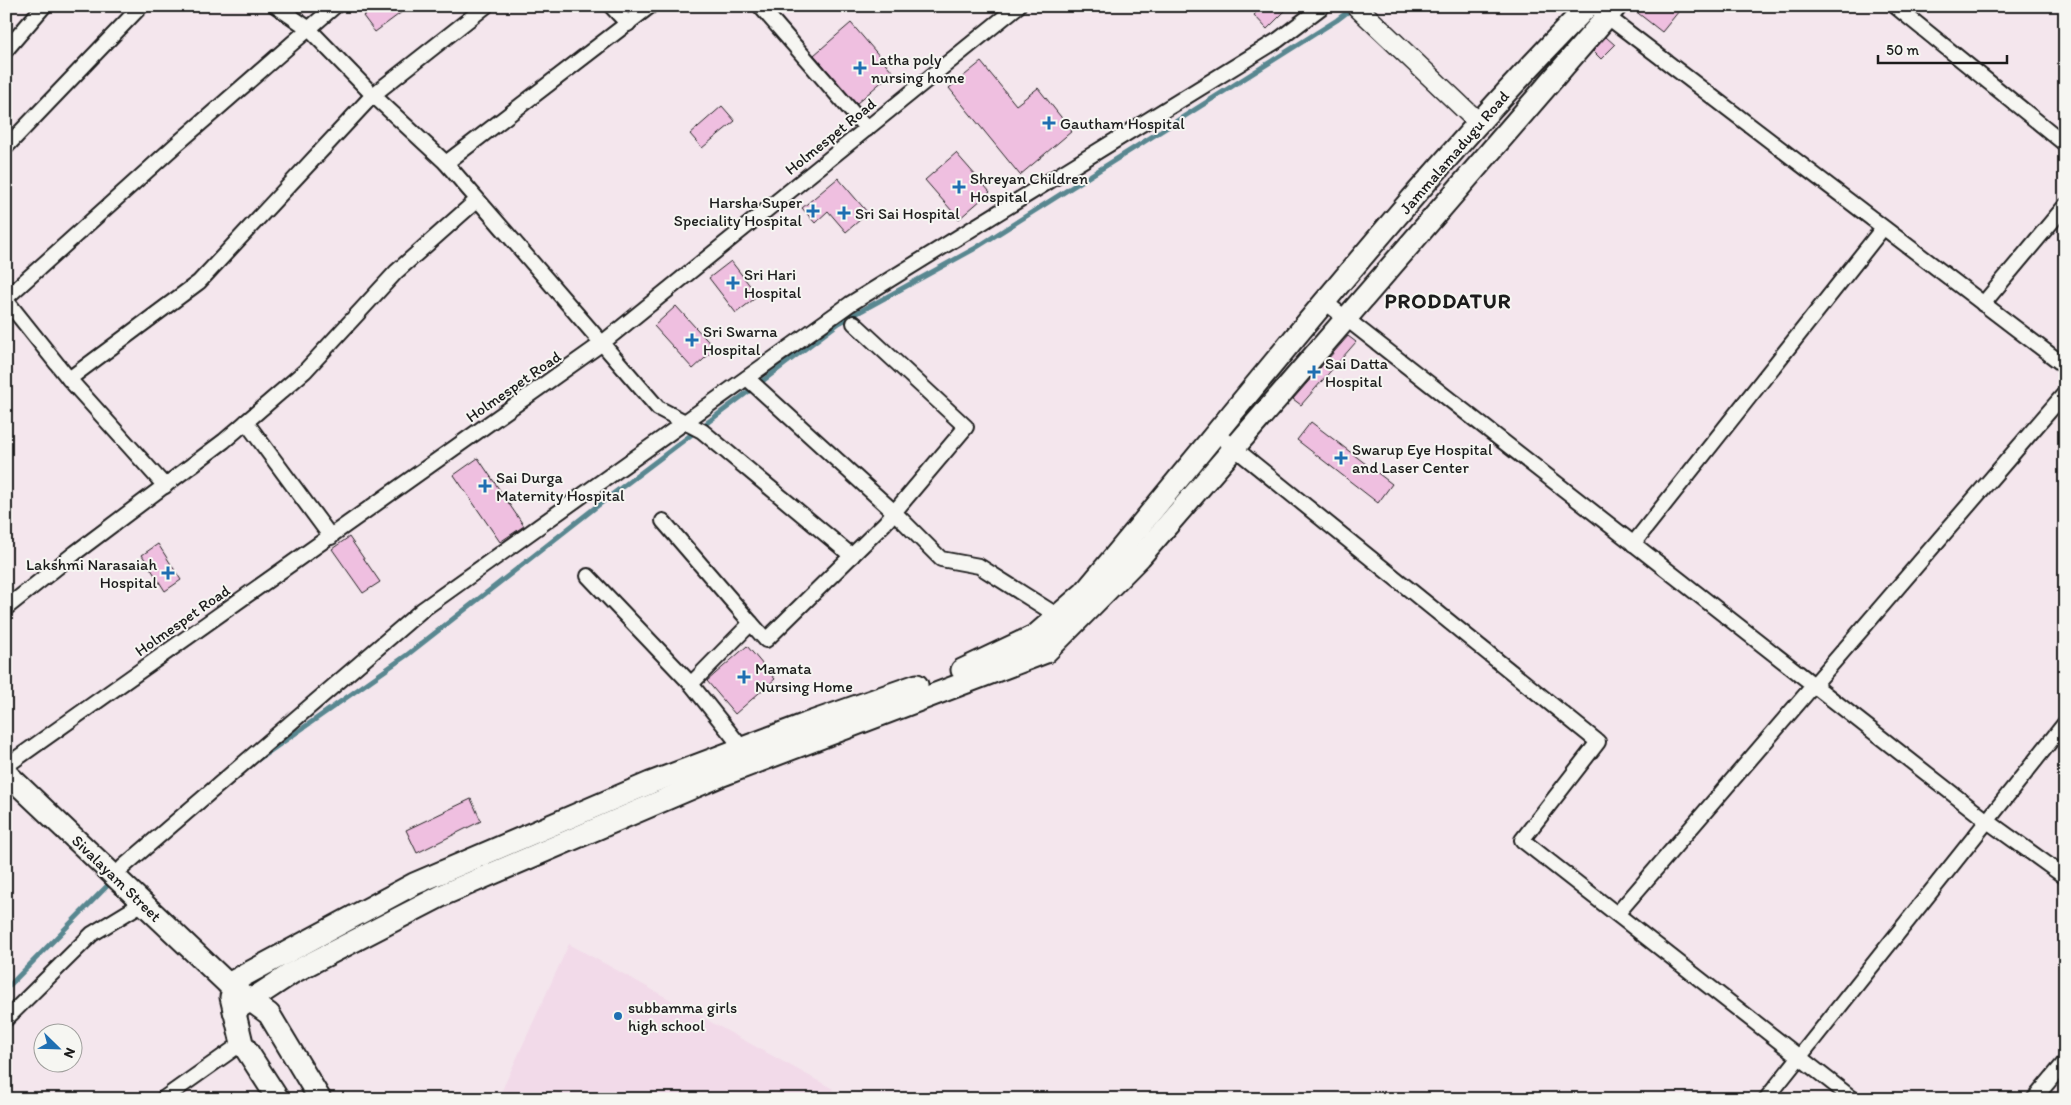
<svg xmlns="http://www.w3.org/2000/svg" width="2071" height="1105" font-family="Itim,sans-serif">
	<rect width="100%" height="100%" fill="#f4e6ed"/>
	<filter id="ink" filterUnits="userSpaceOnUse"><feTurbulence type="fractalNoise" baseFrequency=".02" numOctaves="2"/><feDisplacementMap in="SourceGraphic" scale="10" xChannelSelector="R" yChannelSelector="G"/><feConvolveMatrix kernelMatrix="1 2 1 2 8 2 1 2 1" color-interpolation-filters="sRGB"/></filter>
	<g filter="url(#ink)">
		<path fill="#f2dae9" d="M569 944 833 1089 828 1099H498Z"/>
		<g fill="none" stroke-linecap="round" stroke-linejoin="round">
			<g stroke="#588790" stroke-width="5">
				<path d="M256 761 407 655 601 503 839 323 974 249 1337 20 1354 7"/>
				<path d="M6 989 112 881"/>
			</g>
		</g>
		<g fill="#efbfe0" stroke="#1c1c1c">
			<path d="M377 6H410L375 32 363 16Z"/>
			<path d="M1262 6H1290L1267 29 1254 15Z"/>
			<path d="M1629 6H1683L1662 32Z"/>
			<path d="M851 23 893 72 856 104 814 55Z"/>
			<path d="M1606 37 1615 45 1601 59 1593 51Z"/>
			<path d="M981 62 1016 105 1038 88 1072 131 1020 175 949 88Z"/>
			<path d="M722 106 735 121 702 148 690 134Z"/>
			<path d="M956 153 990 192 959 219 925 180Z"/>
			<path d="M838 178 868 213 846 232 828 211 815 223 802 208Z"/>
			<path d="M731 261 758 296 736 313 709 278Z"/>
			<path d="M676 306 715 349 693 369 654 326Z"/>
			<path d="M1348 336 1356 342 1301 405 1293 399Z"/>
			<path d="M1311 422 1392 484 1378 503 1297 440Z"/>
			<path d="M478 458 524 526 500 542 454 475Z"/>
			<path d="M349 537 380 582 363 593 332 549Z"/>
			<path d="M158 544 181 580 165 591 142 555Z"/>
			<path d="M747 646 775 679 735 714 707 681Z"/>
			<path d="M471 799 481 821 417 853 406 830Z"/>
		</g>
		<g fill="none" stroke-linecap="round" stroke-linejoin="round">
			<g stroke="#1c1c1c" stroke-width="18">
				<g id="minor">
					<path d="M276 6 308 28 373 95 446 163 658 408 702 431 852 556"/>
					<path d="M611 6 628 24"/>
					<path d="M760 6 867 129"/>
					<path d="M1895 6 2065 144"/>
					<path d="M1600 11 2065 366"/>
					<path d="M6 50 44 6"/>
					<path d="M6 147 141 6"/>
					<path d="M446 163 650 6"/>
					<path d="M6 298 178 143 335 6"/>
					<path d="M6 300 69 379 199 282 373 95 486 6"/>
					<path d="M1325 302 1986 820 2065 877"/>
					<path d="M1983 304 2065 206"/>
					<path d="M747 378 894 512 941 559 979 566 1058 616"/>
					<path d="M69 379 165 486"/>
					<path d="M246 422 331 537"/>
					<path d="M1217 434 1598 742 1522 840 1853 1099"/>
					<path d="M663 521 751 623"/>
					<path d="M1633 544 1883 228"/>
					<path d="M588 576 691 684"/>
					<path d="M6 608 75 553 224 441 305 371 396 272 477 200"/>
					<path d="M742 748 691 684 751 623 766 640 885 523 966 427 854 323"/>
					<path d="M6 766 601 344 1018 6"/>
					<path d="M123 867 422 610 850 304 1278 40 1323 6"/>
					<path d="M1617 914 2065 393"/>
					<path d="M6 1019 92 934 143 903"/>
					<path d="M163 1099 242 1043"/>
					<path d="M1766 1099 2065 723"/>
					<path d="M2034 1099 2065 1062"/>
				</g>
			</g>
			<g stroke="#1c1c1c" stroke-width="22">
				<path id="secondary" d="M1356 6 1479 123"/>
			</g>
			<g stroke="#1c1c1c" stroke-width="25">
				<g id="primary">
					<path d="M962 670 1036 635 1084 593C1249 396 1408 190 1588 6"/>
					<path d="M6 773 228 984 269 1014 320 1099"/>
					<path d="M228 984 414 884 650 783 806 724 917 685"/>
					<path d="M231 997 242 1043 278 1099"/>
					<path d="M234 1011 292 973 447 893 720 776 1046 652 1140 557 1616 6"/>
				</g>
			</g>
			<use href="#minor" stroke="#f6f6f2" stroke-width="14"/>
			<use href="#secondary" stroke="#f6f6f2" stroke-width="19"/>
			<use href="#primary" stroke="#f6f6f2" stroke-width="21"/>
		</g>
	</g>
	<g fill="#1f6fb2" stroke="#f6f6f2" stroke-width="2">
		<path d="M857.5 60.5h5v5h5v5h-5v5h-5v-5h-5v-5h5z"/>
		<path d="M1046.5 115.5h5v5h5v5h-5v5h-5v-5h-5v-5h5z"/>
		<path d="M956.5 179.5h5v5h5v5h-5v5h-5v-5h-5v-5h5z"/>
		<path d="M810.5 203.5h5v5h5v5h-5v5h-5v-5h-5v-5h5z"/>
		<path d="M841.5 205.5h5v5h5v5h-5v5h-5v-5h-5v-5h5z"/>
		<path d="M730.5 275.5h5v5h5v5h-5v5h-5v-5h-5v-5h5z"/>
		<path d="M689.5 332.5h5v5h5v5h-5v5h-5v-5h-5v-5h5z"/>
		<path d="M1311.5 364.5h5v5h5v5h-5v5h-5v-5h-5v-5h5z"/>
		<path d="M1338.5 450.5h5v5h5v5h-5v5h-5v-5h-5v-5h5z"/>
		<path d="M482.5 478.5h5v5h5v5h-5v5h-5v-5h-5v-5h5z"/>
		<path d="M165.5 565.5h5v5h5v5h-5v5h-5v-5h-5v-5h5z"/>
		<path d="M741.5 669.5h5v5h5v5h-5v5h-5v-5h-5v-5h5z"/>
		<circle cx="618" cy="1016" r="5"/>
	</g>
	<g text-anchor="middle" stroke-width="4" stroke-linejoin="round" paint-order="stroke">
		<g font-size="16" fill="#1c1c1c" stroke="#f6f6f2" text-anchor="start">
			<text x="871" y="65">Latha poly<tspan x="871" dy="18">nursing home</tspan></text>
			<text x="1060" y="129">Gautham Hospital</text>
			<text x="970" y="184">Shreyan Children<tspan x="970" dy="18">Hospital</tspan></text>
			<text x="802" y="208" text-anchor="end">Harsha Super<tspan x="802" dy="18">Speciality Hospital</tspan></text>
			<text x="855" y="219">Sri Sai Hospital</text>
			<text x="744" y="280">Sri Hari<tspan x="744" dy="18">Hospital</tspan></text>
			<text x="703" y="337">Sri Swarna<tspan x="703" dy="18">Hospital</tspan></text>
			<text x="1325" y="369">Sai Datta<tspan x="1325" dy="18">Hospital</tspan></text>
			<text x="1352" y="455">Swarup Eye Hospital<tspan x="1352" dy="18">and Laser Center</tspan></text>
			<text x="496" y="483">Sai Durga<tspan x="496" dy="18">Maternity Hospital</tspan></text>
			<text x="157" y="570" text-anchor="end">Lakshmi Narasaiah<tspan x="157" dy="18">Hospital</tspan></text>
			<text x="755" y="674">Mamata<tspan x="755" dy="18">Nursing Home</tspan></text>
			<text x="628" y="1013">subbamma girls<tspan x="628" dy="18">high school</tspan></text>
		</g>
		<g font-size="16" fill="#1c1c1c" stroke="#f6f6f2">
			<text transform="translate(830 136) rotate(-39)" y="6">Holmespet Road</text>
			<text transform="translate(1454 152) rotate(-49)" y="6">Jammalamadugu Road</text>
			<text transform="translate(513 386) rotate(-35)" y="6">Holmespet Road</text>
			<text transform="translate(182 620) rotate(-35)" y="6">Holmespet Road</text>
			<text transform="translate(117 878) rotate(44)" y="6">Sivalayam Street</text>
		</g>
		<g font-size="21" font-weight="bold" letter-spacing="1" fill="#1c1c1c" stroke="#f6f6f2">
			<text x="1448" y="308">PRODDATUR</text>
		</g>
	</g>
	<rect width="2071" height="1105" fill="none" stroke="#f6f6f2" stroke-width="25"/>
	<rect x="12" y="12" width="2046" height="1080" fill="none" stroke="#1c1c1c" stroke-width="2" filter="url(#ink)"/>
	<g transform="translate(58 1048) rotate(113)"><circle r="24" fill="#f6f6f2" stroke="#9f9f9c"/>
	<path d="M0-4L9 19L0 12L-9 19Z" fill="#1f6fb2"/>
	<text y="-8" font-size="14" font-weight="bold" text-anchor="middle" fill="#1c1c1c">N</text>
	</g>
	<path d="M1878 55v8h129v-8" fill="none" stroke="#1c1c1c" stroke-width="2.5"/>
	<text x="1886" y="55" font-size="15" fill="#1c1c1c" stroke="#f6f6f2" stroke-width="4" paint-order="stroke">50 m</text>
</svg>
